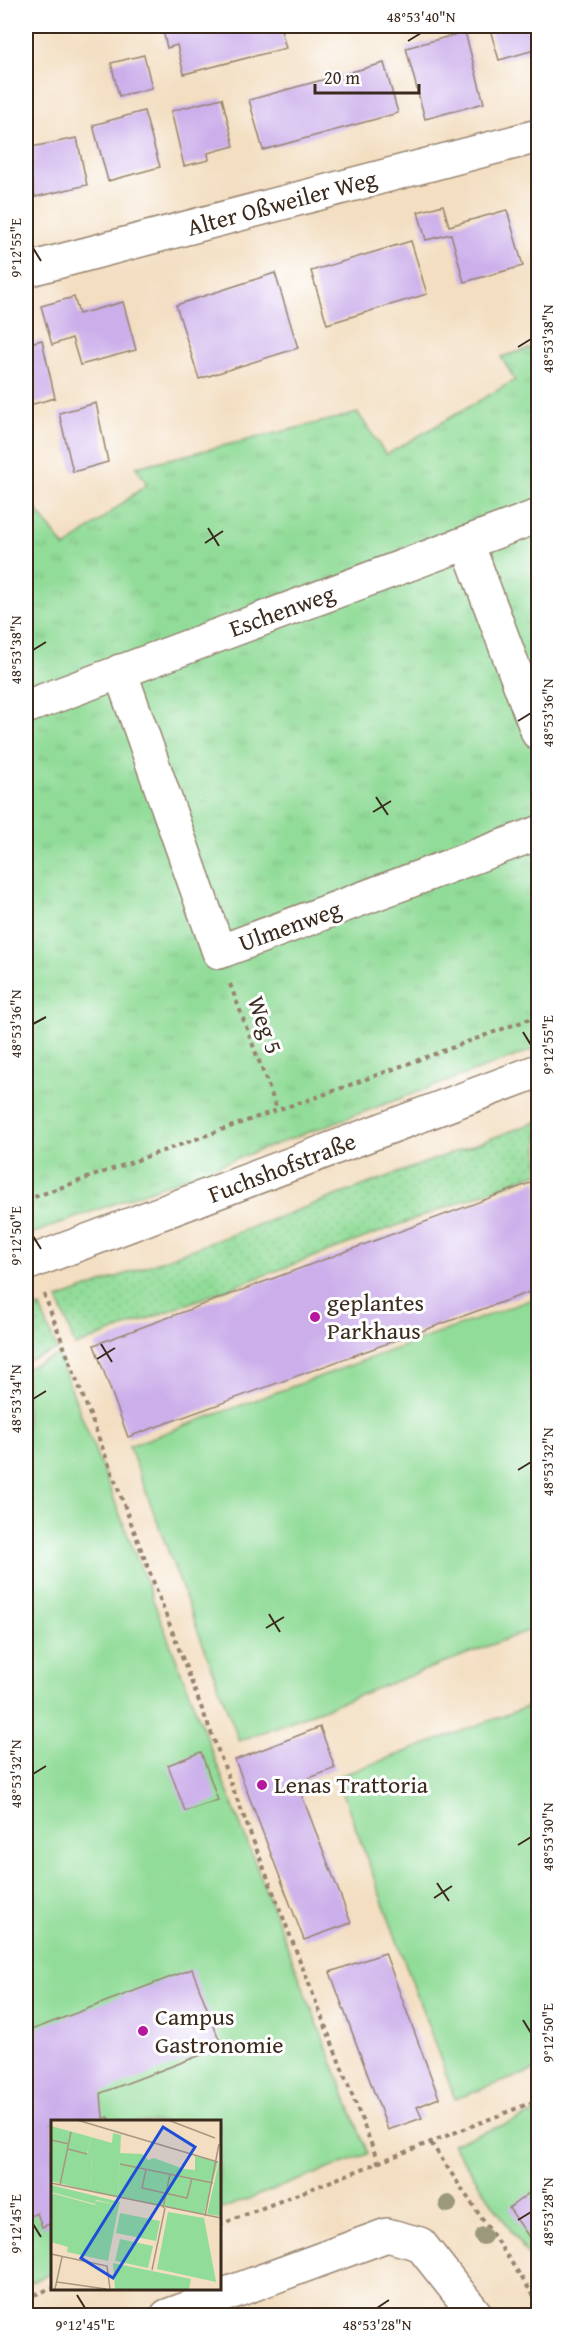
<svg xmlns="http://www.w3.org/2000/svg" width="564" height="2341" font-family="'Gentium Book Plus',serif">
	<defs>
		<pattern id="grass-tufts" width="24" height="20" patternUnits="userSpaceOnUse" patternTransform="scale(1.5)"><rect width="24" height="20" fill="#91dc98"/><path d="M3 7l-1-3M5 7V3M7 7l1-3M15 17l-1-3M17 17v-4M19 17l1-3" fill="none" stroke="#7ebd83"/></pattern>
		<pattern id="park-dots" width="8" height="8" patternUnits="userSpaceOnUse" patternTransform="scale(1.5)"><rect width="8" height="8" fill="#91dc98"/><path d="M2 2h.1M6 6h.1" fill="none" stroke="#7ebd83" stroke-width="1.8" stroke-linecap="round"/></pattern>
	</defs>
	<rect width="100%" height="100%" fill="#fff"/>
	<filter id="ink" filterUnits="userSpaceOnUse"><feTurbulence type="fractalNoise" baseFrequency=".0167" numOctaves="2"/><feDisplacementMap in="SourceGraphic" scale="12" xChannelSelector="R" yChannelSelector="G"/><feConvolveMatrix kernelMatrix="1 2 1 2 8 2 1 2 1" color-interpolation-filters="sRGB"/></filter>
	<filter id="wash" filterUnits="userSpaceOnUse"><feTurbulence type="fractalNoise" baseFrequency=".008" numOctaves="4" result="noise"/><feDisplacementMap in="SourceGraphic" scale="24" xChannelSelector="R" yChannelSelector="G"/><feGaussianBlur stdDeviation="1.35" result="paint"/><feColorMatrix in="noise" values="0 0 0 0 0 0 0 0 0 0 0 0 0 0 0 0 0 1.4 0 .05"/><feComposite in="paint" operator="in"/></filter>
	<g filter="url(#wash)">
		<rect width="100%" height="100%" fill="#f3dec1"/>
		<path fill="url(#grass-tufts)" stroke="#66835b" stroke-width="1.5" d="M538 346V1048L26 1236V499L28 498 65 548 147 484 136 467 358 413 386 455 515 380 501 357Z"/>
		<g fill="url(#park-dots)" stroke="#66835b" stroke-width="1.5">
			<path d="M538 1121V1173L75 1346 58 1299Z"/>
			<path d="M40 1307 57 1350 26 1361V1312Z"/>
		</g>
		<g fill="#91dc98" stroke="#66835b" stroke-width="1.5">
			<path d="M538 1297V1627L239 1741 129 1446Z"/>
			<path d="M58 1355 368 2154 219 2210V2122H52V2273L26 2284V1368Z"/>
			<path d="M538 1703V2069L455 2099 337 1777Z"/>
			<path d="M538 2112V2270L452 2144Z"/>
		</g>
		<g id="blocks">
			<g fill="#cbaeea">
				<path d="M162 26H280L286 48 184 74 177 45 167 48Z"/>
				<path d="M489 26H538V49L499 60Z"/>
				<path d="M465 32 484 103 425 119 406 48Z"/>
				<path d="M144 55 152 88 119 96 111 63Z"/>
				<path d="M384 63 398 113 263 150 249 100Z"/>
				<path d="M26 80 34 116 26 118Z"/>
				<path d="M222 98 234 146 208 153 209 160 184 166 171 111Z"/>
				<path d="M144 111 160 167 108 181 93 125Z"/>
				<path d="M77 138 87 185 35 197 26 148Z"/>
				<path d="M443 205 449 226 507 210 523 266 464 282 451 234 426 240 418 212Z"/>
				<path d="M411 241 427 294 327 324 311 271Z"/>
				<path d="M275 273 298 348 199 379 176 305Z"/>
				<path d="M74 297 79 314 123 302 136 350 80 365 72 338 52 345 41 306Z"/>
				<path d="M42 340 55 398 26 406V344Z"/>
				<path d="M96 403 108 462 73 472 59 413Z"/>
				<path d="M538 1180V1289L128 1437 94 1345Z"/>
				<path d="M320 1727 335 1768 297 1783 351 1923 304 1940 235 1760Z"/>
				<path d="M201 1752 218 1800 185 1811 168 1765Z"/>
				<path d="M385 1953 439 2098 417 2107 422 2118 388 2130 330 1972Z"/>
				<path d="M192 1969 222 2047 101 2093 103 2118 109 2117 111 2122H52V2223L42 2227 37 2213 26 2218V2032Z"/>
				<path d="M529 2193 538 2206V2250L509 2208Z"/>
			</g>
		</g>
	</g>
	<g filter="url(#ink)">
		<use href="#blocks" fill-opacity="0" stroke="#978470" stroke-width="1.5"/>
		<g fill="none" stroke-linecap="round" stroke-linejoin="round">
			<g stroke="#978470" stroke-width="36">
				<g id="minor">
					<path d="M26 270 538 136"/>
					<path d="M467 543 538 733"/>
					<path d="M120 671 219 952 538 833"/>
					<path d="M26 707 538 516"/>
					<path d="M26 1264 538 1071"/>
					<path d="M167 2316 387 2235 420 2244 477 2316"/>
				</g>
			</g>
			<g stroke="#978470" stroke-width="4" stroke-dasharray="4.5 4.5" stroke-linecap="butt">
				<path d="M230 984 277 1109"/>
				<path d="M26 1200 277 1110 317 1097 538 1016"/>
				<path d="M44 1294 193 1686 379 2164"/>
				<path d="M431 2143 538 2302"/>
				<path d="M219 2225 538 2100"/>
				<path d="M26 2298 52 2288"/>
			</g>
			<use href="#minor" stroke="#fff" stroke-width="33"/>
		</g>
		<g fill="#9c987c">
			<circle cx="448" cy="2204" r="9"/>
			<circle cx="483" cy="2236" r="9"/>
		</g>
	</g>
	<path fill="none" stroke="#3b2a1e" stroke-width="2" d="M408 41 421 33M33 248 41 261M518 347 531 339M208 528 219 546M205 543 223 531M33 650 46 642M518 721 531 713M376 797 388 815M373 812 391 801M33 1024 46 1017M523 1032 531 1045M33 1236 41 1249M101 1344 112 1362M97 1359 115 1348M33 1399 46 1391M518 1470 531 1462M269 1614 280 1632M266 1628 284 1617M33 1774 46 1766M518 1845 531 1837M437 1883 449 1901M434 1898 452 1886M523 2020 531 2033M518 2220 531 2212M33 2224 41 2237M77 2295 85 2308M377 2308 389 2300"/>
	<g fill="#b5179e" stroke="#fff" stroke-width="2">
		<circle cx="315" cy="1317" r="6"/>
		<circle cx="262" cy="1785" r="6"/>
		<circle cx="143" cy="2031" r="6"/>
	</g>
	<g text-anchor="middle" stroke-width="6" stroke-linejoin="round" paint-order="stroke">
		<g font-size="24" fill="#3b2a1e" stroke="#fff">
			<text transform="translate(282 203) rotate(-15)" y="8">Alter Oßweiler Weg</text>
			<text transform="translate(282 611) rotate(-20)" y="8">Eschenweg</text>
			<text transform="translate(290 926) rotate(-20)" y="8">Ulmenweg</text>
			<text transform="translate(265 1025) rotate(70)" y="8">Weg 5</text>
			<text transform="translate(282 1168) rotate(-21)" y="8">Fuchshofstraße</text>
		</g>
		<g font-size="24" fill="#3b2a1e" stroke="#fff" text-anchor="start">
			<text x="327" y="1311">geplantes<tspan x="327" dy="28">Parkhaus</tspan></text>
			<text x="274" y="1793">Lenas Trattoria</text>
			<text x="155" y="2025">Campus<tspan x="155" dy="28">Gastronomie</tspan></text>
		</g>
	</g>
	<g transform="translate(51 2120)">
		<rect width="170" height="170" fill="#f3dec1"/>
		<path d="M0 6 40 17 36 33 41 35 39 71 0 61ZM69 33 91 34 97 40 103 38 133 49 144 50V36L167 42 153 94 67 77Z" fill="#91dc98"/>
		<path d="M62 13 70 15 67 77 39 71 41 35 36 34 40 17 61 23ZM168 42H169V96L156 94ZM0 65 69 82 68 85 45 80 44 84 0 72Z" fill="#91dc98"/>
		<path d="M0 73 44 85 45 81 68 85 57 141 16 132 17 127 0 122ZM117 92 153 98 165 162 106 149ZM69 93 109 101 105 121 65 113ZM69 119 102 126 97 148 64 141ZM62 143 140 159 138 169H64Z" fill="#91dc98"/>
		<path fill="none" stroke="#a99680" stroke-width="1.5" d="M26 0 167 42M117 0 164 18M0 20 18 24M17 29 36 34M69 44 162 63M95 49 91 68 136 78 141 58M0 63 170 98M9 65 20 12M112 88 119 54M154 96 168 24M0 134 56 146 59 169M101 150 114 88M6 162 55 169M4 169 11 137"/>
		<path fill="#1d4ed8" fill-opacity="0.15" stroke="#1d4ed8" stroke-width="3" d="M112 7 144 27 62 158 30 138Z"/>
		<rect width="170" height="170" fill="none" stroke="#3b2a1e" stroke-width="3"/>
	</g>
	<rect width="564" height="2341" fill="none" stroke="#fff" stroke-width="66"/>
	<path d="M315 84v9h104v-9" fill="none" stroke="#3b2a1e" stroke-width="3"/>
	<text x="324" y="84" font-size="18" fill="#3b2a1e" stroke="#ffffff" stroke-width="4.5" paint-order="stroke">20 m</text>
	<rect x="33" y="33" width="498" height="2275" fill="none" stroke="#3b2a1e" stroke-width="2"/>
	<g font-size="15" text-anchor="middle" fill="#3b2a1e">
		<text x="421" y="22">48°53'40"N</text>
		<text transform="translate(16 248) rotate(-90)" y="5">9°12'55"E</text>
		<text transform="translate(548 339) rotate(-90)" y="5">48°53'38"N</text>
		<text transform="translate(16 650) rotate(-90)" y="5">48°53'38"N</text>
		<text transform="translate(548 713) rotate(-90)" y="5">48°53'36"N</text>
		<text transform="translate(16 1024) rotate(-90)" y="5">48°53'36"N</text>
		<text transform="translate(548 1045) rotate(-90)" y="5">9°12'55"E</text>
		<text transform="translate(16 1236) rotate(-90)" y="5">9°12'50"E</text>
		<text transform="translate(16 1399) rotate(-90)" y="5">48°53'34"N</text>
		<text transform="translate(548 1462) rotate(-90)" y="5">48°53'32"N</text>
		<text transform="translate(16 1774) rotate(-90)" y="5">48°53'32"N</text>
		<text transform="translate(548 1837) rotate(-90)" y="5">48°53'30"N</text>
		<text transform="translate(548 2033) rotate(-90)" y="5">9°12'50"E</text>
		<text transform="translate(548 2212) rotate(-90)" y="5">48°53'28"N</text>
		<text transform="translate(16 2224) rotate(-90)" y="5">9°12'45"E</text>
		<text x="85" y="2330">9°12'45"E</text>
		<text x="377" y="2330">48°53'28"N</text>
	</g>
</svg>
